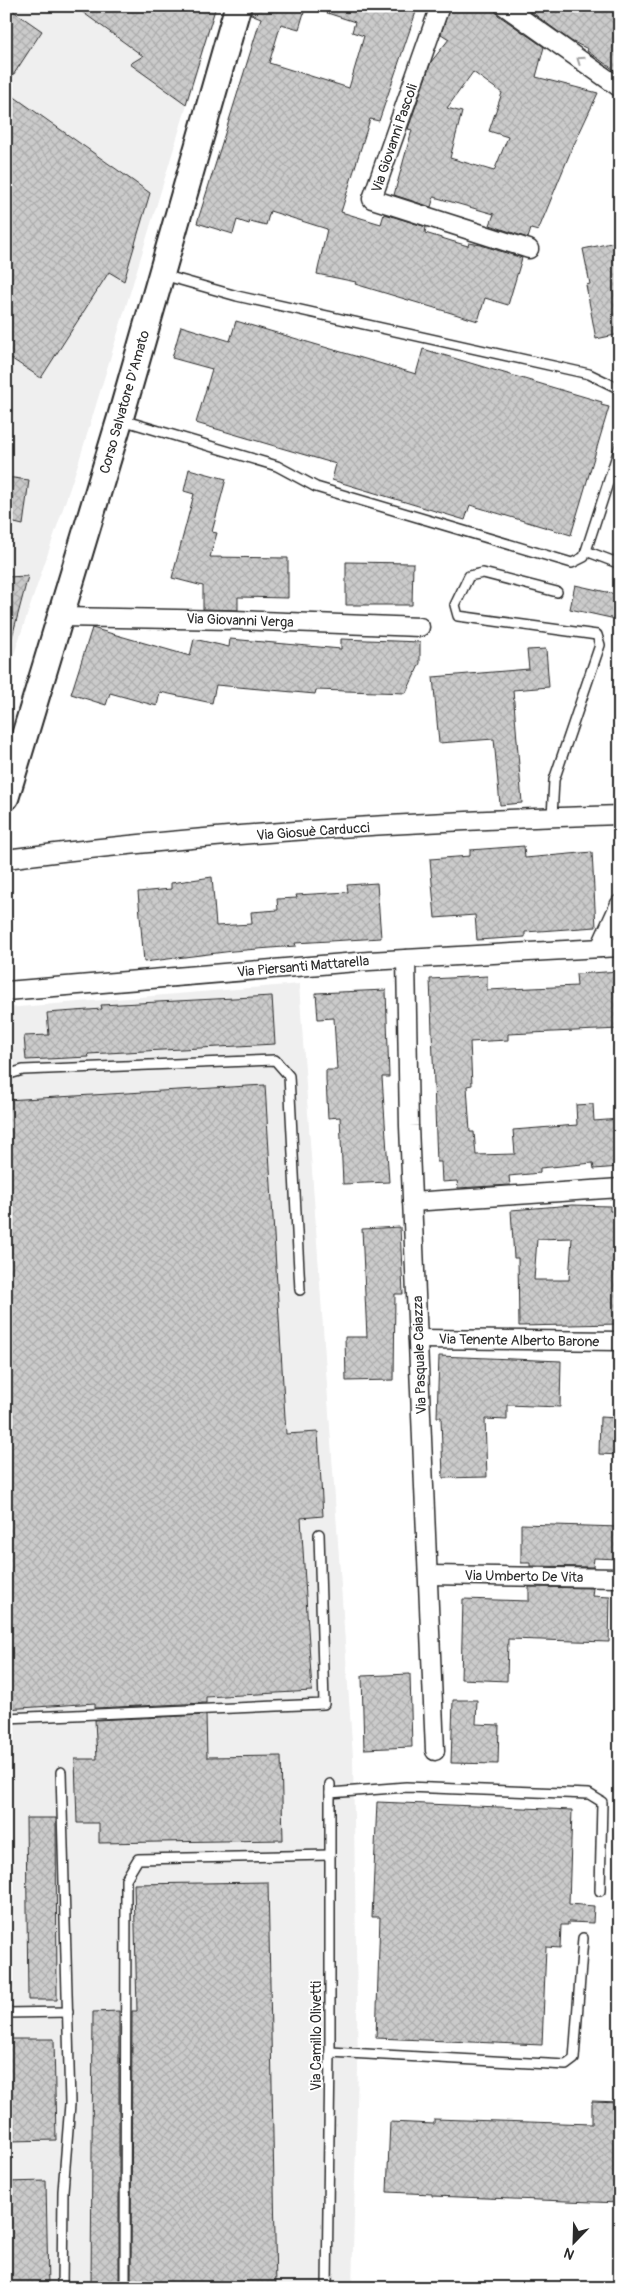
<svg xmlns="http://www.w3.org/2000/svg" width="626" height="2294" font-family="Pangolin,sans-serif">
	<defs>
		<pattern id="building-cross-hatch" width="8" height="8" patternUnits="userSpaceOnUse" patternTransform="scale(1.25)"><rect width="8" height="8" fill="#cbcbcb"/><path d="M0 0l8 8M0 8l8-8" fill="none" stroke="#aeaeae"/></pattern>
	</defs>
	<rect width="100%" height="100%" fill="#fff"/>
	<filter id="ink" filterUnits="userSpaceOnUse"><feTurbulence type="fractalNoise" baseFrequency=".02" numOctaves="2"/><feDisplacementMap in="SourceGraphic" scale="10" xChannelSelector="R" yChannelSelector="G"/><feConvolveMatrix kernelMatrix="1 2 1 2 8 2 1 2 1" color-interpolation-filters="sRGB"/></filter>
	<g filter="url(#ink)">
		<g fill="#efefef">
			<path d="M6 6H217L79 461 6 678Z"/>
			<path d="M299 984 353 1757 358 2069 352 2288H6V1008Z"/>
		</g>
		<g fill="url(#building-cross-hatch)" stroke="#2b2b2b" fill-rule="evenodd">
			<path d="M6 6 42 31 6 86Z"/>
			<path d="M74 6H216L186 104 130 64 143 56Z"/>
			<path d="M252 6H306L299 29 281 24 269 63 349 88 364 36 352 32 355 22 318 10V6H418L379 121 370 119 341 212 381 224 384 214 388 215 426 227 425 233 468 246 469 243 481 245 522 258 508 305 485 298 478 321 355 284 356 282 317 274 327 229 270 211 266 225 250 221 249 224 237 220 233 234 197 223 261 18 251 14Z"/>
			<path d="M450 6H494L498 15 544 47 536 77 598 93 570 153 538 231 531 229 528 238 490 225 494 214 434 197 431 207 394 195 412 130 408 129 431 62 449 39 441 34ZM473 72 502 93 489 131 508 137 494 171 450 158 462 112 447 108Z"/>
			<path d="M523 6H620V74L587 51 588 49 571 41Z"/>
			<path d="M6 91 150 193 124 281 109 272 41 378 6 355Z"/>
			<path d="M616 242 620 260V334L596 339 586 285 590 284 583 249Z"/>
			<path d="M236 321 416 374 423 349 602 402 601 405 609 407 571 535 470 505 465 520 332 480 336 464 196 423 212 369 172 358 181 326 230 341Z"/>
			<path d="M189 469 226 479 212 532 217 533 210 557 288 558V598L238 597V610L203 609V586L172 578 194 494 184 491Z"/>
			<path d="M6 477 29 480 23 525 6 521Z"/>
			<path d="M346 562 413 563 412 605H346Z"/>
			<path d="M28 576 12 637 6 636V577Z"/>
			<path d="M575 585 620 595V620L570 609Z"/>
			<path d="M92 628 190 656 194 639 229 647 230 639 341 649V639L420 642V663L406 693 316 690 315 694 216 685 212 703 160 692 157 706 110 693 106 705 71 694Z"/>
			<path d="M546 649 549 687 513 690 522 803 500 805 494 739 439 743 433 677 529 669 527 650Z"/>
			<path d="M524 846 525 858 592 852 596 927 525 932V937L477 940 475 915 435 918 430 859 470 856V850Z"/>
			<path d="M212 877 216 926 252 924 251 912 278 910 277 899 297 898 296 895 348 892 347 885 377 883 381 938 295 943 296 946 233 951 144 962 138 892 171 889V883Z"/>
			<path d="M620 971V1029L508 1034V1040L470 1042 472 1085 467 1086 470 1132H474L476 1155 515 1154 513 1130 577 1125 576 1105 593 1104 594 1121 620 1119V1167L594 1169 593 1163 540 1168V1173L509 1176 510 1185 458 1188 457 1181 442 1182 441 1162H437L430 979 487 976V990L577 986 576 974Z"/>
			<path d="M386 990 389 1077H382L389 1182 343 1184 340 1117 328 1118 326 1080V1070H337L334 1018 318 1019 316 993Z"/>
			<path d="M272 996 275 1044 88 1054 89 1057 26 1060 24 1036 49 1035 47 1013 102 1009 101 1005Z"/>
			<path d="M265 1085 286 1434 318 1432 323 1516 301 1518 312 1691 206 1697V1703L95 1708V1703L6 1709V1100Z"/>
			<path d="M572 1205 610 1206V1211H620V1324L519 1326 518 1258H514L511 1210ZM572 1238 569 1280H534L537 1239Z"/>
			<path d="M400 1227 403 1294H395L394 1380 346 1381 345 1337H367L362 1229Z"/>
			<path d="M439 1356 561 1361 560 1407 507 1405V1420L485 1419 487 1477 443 1478 441 1417H437Z"/>
			<path d="M600 1417 620 1418V1455L599 1454Z"/>
			<path d="M521 1524 620 1527V1559L594 1558 593 1567 530 1566V1563H521Z"/>
			<path d="M529 1587 593 1588 592 1596 610 1597 609 1642 508 1639 507 1681 461 1679 463 1599 529 1601Z"/>
			<path d="M410 1674 412 1747 364 1749 362 1676Z"/>
			<path d="M453 1700H477L476 1724 499 1725 498 1764 451 1763Z"/>
			<path d="M206 1715 207 1757 281 1756 283 1840 99 1843V1823H77L75 1759H97L95 1720Z"/>
			<path d="M377 1802 572 1810 569 1904 594 1906 593 1923 568 1922V1925H561L560 1948 546 1947 542 2045 376 2038 380 1917H372Z"/>
			<path d="M26 1818H56L57 2000H28Z"/>
			<path d="M268 1882 276 2288H131L132 2011H137L134 1884Z"/>
			<path d="M119 2011V2288H91L93 2012Z"/>
			<path d="M8 2039H54L56 2140 10 2141V2135H6Z"/>
			<path d="M592 2101 620 2102V2203L432 2196V2194L387 2192 390 2122 434 2124V2119L592 2124Z"/>
			<path d="M46 2181 48 2288H6V2182Z"/>
		</g>
		<g fill="none" stroke-linecap="round" stroke-linejoin="round">
			<g stroke="#2b2b2b" stroke-width="12">
				<g id="lane">
					<path d="M163 275 237 296 589 374 620 389"/>
					<path d="M122 420 277 466 316 487 572 563 584 557 620 446"/>
					<path d="M586 551 620 564"/>
					<path d="M552 817 554 780 600 645 597 635 458 616 455 605 469 576 483 573 557 592"/>
					<path d="M6 1075 23 1070 275 1060 289 1076 300 1290"/>
					<path d="M6 1718 324 1704 319 1534"/>
					<path d="M61 1772 70 2104 63 2191 62 2288"/>
					<path d="M330 1793 406 1787 589 1794 602 1802 600 1891"/>
					<path d="M6 2013 68 2012"/>
					<path d="M330 2052 566 2065 574 2059 583 1938"/>
					<path d="M125 2288 126 1879 138 1859 330 1855"/>
					<path d="M327 2288 330 2052V1784"/>
				</g>
			</g>
			<g stroke="#2b2b2b" stroke-width="21">
				<g id="street">
					<path d="M440 6 372 199 529 249"/>
					<path d="M504 6 620 88"/>
					<path d="M60 617 234 620 420 627"/>
					<path d="M6 859C210 833 415 821 620 815"/>
					<path d="M600 948 620 904"/>
					<path d="M406 959 409 1126 435 1751"/>
					<path d="M6 991 369 961 620 947"/>
					<path d="M412 1202 620 1188"/>
					<path d="M418 1339 620 1341"/>
					<path d="M428 1575 620 1578"/>
				</g>
			</g>
			<g stroke="#2b2b2b" stroke-width="29">
				<path id="secondary" d="M6 797 120 419 238 6"/>
			</g>
			<use href="#lane" stroke="#fff" stroke-width="9"/>
			<use href="#street" stroke="#fff" stroke-width="18"/>
			<use href="#secondary" stroke="#fff" stroke-width="25"/>
		</g>
		<defs><path id="oneway-chevron" d="M-2-3.5L2.5 0L-2 3.5" fill="none" stroke-width="1.6" stroke-linecap="round" stroke-linejoin="round" transform="scale(1.25)"/></defs>
		<use stroke="#a0a0a0" href="#oneway-chevron" transform="translate(580 60) rotate(-145)"/>
	</g>
	<g text-anchor="middle" stroke-width="4" stroke-linejoin="round" paint-order="stroke">
		<g font-size="14" fill="#2b2b2b" stroke="#fff">
			<text transform="translate(394 138) rotate(-71)" y="5">Via Giovanni Pascoli</text>
			<text transform="translate(124 402) rotate(-74)" y="5">Corso Salvatore D'Amato</text>
			<text transform="translate(240 620) rotate(2)" y="5">Via Giovanni Verga</text>
			<text transform="translate(313 831) rotate(-4)" y="5">Via Giosuè Carducci</text>
			<text transform="translate(303 966) rotate(-5)" y="5">Via Piersanti Mattarella</text>
			<text transform="translate(519 1340) rotate(1)" y="5">Via Tenente Alberto Barone</text>
			<text transform="translate(419 1355) rotate(-92)" y="5">Via Pasquale Caiazza</text>
			<text transform="translate(524 1576) rotate(1)" y="5">Via Umberto De Vita</text>
			<text transform="translate(316 2036) rotate(-90)" y="5">Via Camillo Olivetti</text>
		</g>
	</g>
	<rect width="626" height="2294" fill="none" stroke="#fff" stroke-width="25"/>
	<rect x="12" y="12" width="601" height="2269" fill="none" stroke="#2b2b2b" stroke-width="2" filter="url(#ink)"/>
	<g transform="translate(574 2242) rotate(203)" stroke="#ffffff" stroke-width="4" paint-order="stroke">
	<path d="M0-4L9 19L0 12L-9 19Z" fill="#2b2b2b"/>
	<text y="-8" font-size="14" font-weight="bold" text-anchor="middle" fill="#2b2b2b">N</text>
	</g>
</svg>
